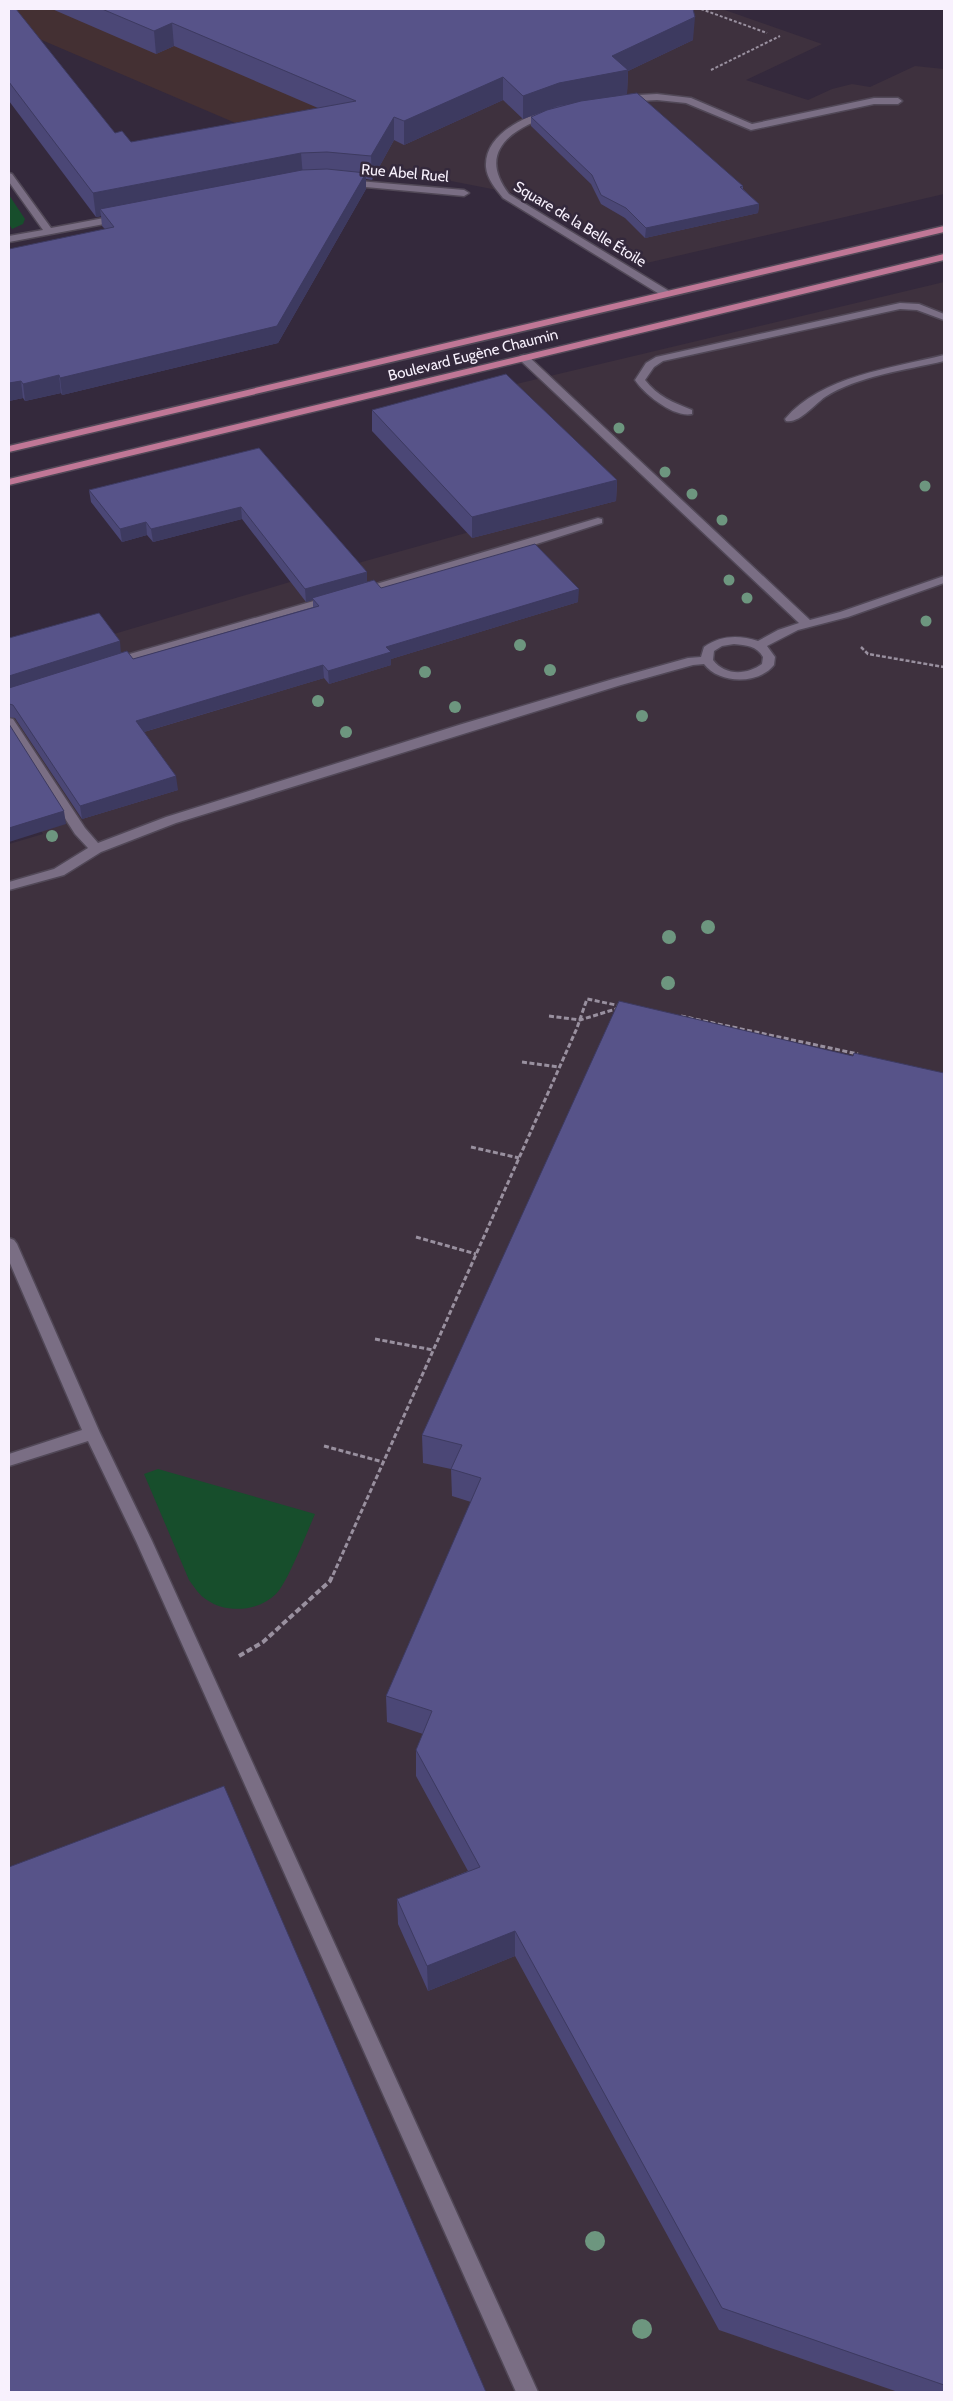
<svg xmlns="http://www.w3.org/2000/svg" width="953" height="2401" font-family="Cabin,sans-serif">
	<rect width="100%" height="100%" fill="#34293c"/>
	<g fill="#3e313e">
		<path d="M552 9H722L822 44 746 80 808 100 832 89 852 84 870 87 915 66 944 69V194L638 265 523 195 451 181 334 170Z"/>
		<path d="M944 282V2392H9V844L43 834 9 778V665L290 582 509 521 403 411Z"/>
	</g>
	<path fill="#443033" d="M9 9H552L268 137 9 26Z"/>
	<g fill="#174e2c">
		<path d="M9 195 25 219 23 224 12 229 9 224Z"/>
		<path d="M158 1469 315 1514C308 1530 287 1584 276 1594 259 1611 227 1614 207 1600 199 1595 195 1588 189 1580L144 1474Z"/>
	</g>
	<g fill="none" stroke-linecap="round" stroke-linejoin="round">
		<g stroke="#514857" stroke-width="3">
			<g id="lane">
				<path d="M900 303 919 304 944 314V320L917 310 900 309 663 361 654 367 645 380C657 396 674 403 692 410V414C674 418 644 394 635 380L646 363 656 357Z"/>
				<path d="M524 355 528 356 810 620 840 612 944 576V583L848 617 798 630 767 646 775 657 774 665C758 685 719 684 704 664L693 665 621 685 176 823 101 852 64 875 9 890V882L54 869 88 848 75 834 9 731V718L13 719 85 828 98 843 166 817 462 724 613 679 688 658 701 657 704 647C721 635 739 635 758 641L778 630 799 623 520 360V356ZM734 644C746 645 757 646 763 657L762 664C747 675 725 676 713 660L714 651 722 646Z"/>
				<path d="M944 355V361C907 370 857 376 825 397 815 404 799 424 786 421L785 419C821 376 892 368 944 355Z"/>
				<path d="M598 518 602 519V523L521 549 364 594 360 595 354 592 356 590Z"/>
				<path d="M331 596 337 600 335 602 117 666H109L107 663 109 660Z"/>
				<path d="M9 1238 14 1240 17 1244 100 1433 152 1541 538 2392H516L136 1541 88 1441 9 1466V1454L82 1430 9 1261Z"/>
			</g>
		</g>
		<g stroke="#514857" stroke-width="3">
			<g id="street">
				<path d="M657 94 691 98 752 124 874 98H898L902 101 898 104H874L751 130 686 103 657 100 620 102 616 99 620 96Z"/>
				<path d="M549 110 554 113 552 115C513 128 476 151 509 194L669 291V295H661L503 198C496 189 487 179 486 167 484 135 523 117 549 110Z"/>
				<path d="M9 173 12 174 51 228 120 215 125 218 120 221 9 242V236L43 230 9 182Z"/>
				<path d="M347 180 464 190 469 193 464 196 344 185 342 183Z"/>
			</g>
		</g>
		<g stroke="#514857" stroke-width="3">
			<g id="primary">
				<path d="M944 226V232L9 452V446Z"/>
				<path d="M944 254V260L9 485V479Z"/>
			</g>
		</g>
		<g stroke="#99909f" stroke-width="2" stroke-dasharray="3 2" stroke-linecap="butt">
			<path d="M701 9 767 33"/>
			<path d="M711 70 780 36"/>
		</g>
		<path stroke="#99909f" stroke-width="2.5" stroke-dasharray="4 2" stroke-linecap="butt" d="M861 647 868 654 944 667"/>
		<g stroke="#99909f" stroke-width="3" stroke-dasharray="5 2.5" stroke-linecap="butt">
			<path d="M549 1016 580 1020 619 1008"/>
			<path d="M681 1016 858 1054"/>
			<path d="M522 1062 559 1067"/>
			<path d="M471 1147 519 1158"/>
			<path d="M416 1237 476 1254"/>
			<path d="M375 1339 433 1350"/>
			<path d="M324 1446 383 1462"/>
			<path d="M333 1575 577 1028 587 999 621 1006"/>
		</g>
		<path stroke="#99909f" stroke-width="4" stroke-dasharray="6 3" stroke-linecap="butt" d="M239 1656 263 1642 330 1581 333 1574"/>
		<use href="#lane" fill="#7a6e84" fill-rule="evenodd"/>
		<use href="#street" fill="#7a6e84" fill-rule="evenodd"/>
		<use href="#primary" fill="#c07796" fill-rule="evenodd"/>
	</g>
	<g fill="#6d967f">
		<circle cx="619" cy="428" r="5.5"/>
		<circle cx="665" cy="472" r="5.5"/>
		<circle cx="925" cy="486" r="5.5"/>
		<circle cx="692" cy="494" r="5.5"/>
		<circle cx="722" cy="520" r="5.5"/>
		<circle cx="729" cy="580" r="5.5"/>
		<circle cx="747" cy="598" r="5.5"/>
		<circle cx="926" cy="621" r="5.5"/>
		<circle cx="520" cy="645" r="6"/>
		<circle cx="550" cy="670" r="6"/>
		<circle cx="425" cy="672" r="6"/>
		<circle cx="318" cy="701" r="6"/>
		<circle cx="455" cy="707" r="6"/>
		<circle cx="642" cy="716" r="6"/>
		<circle cx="346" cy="732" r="6"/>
		<circle cx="52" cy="836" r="6"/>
		<circle cx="708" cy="927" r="7"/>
		<circle cx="669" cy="937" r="7"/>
		<circle cx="668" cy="983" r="7"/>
		<circle cx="595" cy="2241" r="10"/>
		<circle cx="642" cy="2329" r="10"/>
	</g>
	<g fill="#4b4776">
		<path d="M9 9 115 133 131 142 318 108 174 46 156 54 52 9H693V40L628 71 627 94 605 98 743 186V189L759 204 758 213 645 238 625 218 601 204 591 184 531 126V117L545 111 523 119 503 100 404 145 394 140 372 180 366 179V189L278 343 62 395 61 393 25 401 23 398 9 401 105 229 102 226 101 216 96 217 9 101Z"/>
		<path d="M372 410 617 480 616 501 472 538 372 431Z"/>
		<path d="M259 448 367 572V582L381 588 578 602 391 659V665L329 684 324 678 144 732 178 790 82 819 15 718 9 717V638L121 653 133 659 313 607V600L306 602 242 519 153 542 147 535 122 542 91 502 89 490Z"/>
		<path d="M853 1056 944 1073V2392H898L719 2330 515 1956 428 1991 398 1924 397 1899 468 1871 416 1776V1750L423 1734 387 1722 386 1696 471 1502 452 1496 451 1469 423 1463 422 1435Z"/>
	</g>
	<g fill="#3d3a60">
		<path d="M695 17 693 40 628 71 627 94 558 106 523 119V96L612 56Z"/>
		<path d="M172 23 174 46 156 54 154 31Z"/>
		<path d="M503 77V100L404 145V121Z"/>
		<path d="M394 117V140L372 180 371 156Z"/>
		<path d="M301 153 303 177 100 209 101 216 96 217 93 193Z"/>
		<path d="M366 173V189L278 343 62 395 60 378Z"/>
		<path d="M759 204 758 213 645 238 646 228Z"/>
		<path d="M59 375 61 393 25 401 23 384Z"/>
		<path d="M21 381 23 398 9 401V383Z"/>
		<path d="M617 480 616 501 472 538V517Z"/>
		<path d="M241 507 242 519 153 542 151 529Z"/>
		<path d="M146 522 147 535 122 542 120 529Z"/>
		<path d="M367 572V584L312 598 313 600 306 602 305 589Z"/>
		<path d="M579 589 578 602 391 659V665L329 684 328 671 386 647Z"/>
		<path d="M120 641 121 654 9 690V676Z"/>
		<path d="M323 665 324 678 137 734 136 721Z"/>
		<path d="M176 776 178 790 82 819 80 806Z"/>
		<path d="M64 811 66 824 9 842V828Z"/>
		<path d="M515 1931V1956L428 1991 427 1966Z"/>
	</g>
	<g fill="#575389" stroke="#3d3a60">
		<path d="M9 9H16L115 133 122 131 131 142 356 101 172 23 154 31 102 9H693L695 17 612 56 628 70 559 83 523 96 503 77 404 121 394 117 371 156 327 152 301 153 93 193 9 82Z"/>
		<path d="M637 93 743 186 740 187 759 204 646 228 626 208 601 195 592 175 531 117 547 110 581 101Z"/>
		<path d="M327 169 366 173 277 326 60 378 59 375 23 384 21 381 9 383V249L114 227 100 209 302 170Z"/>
		<path d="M506 374 617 480 472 517 372 410Z"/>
		<path d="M259 448 367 572 305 589 241 507 151 529 146 522 120 529 89 490Z"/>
		<path d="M535 544 579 589 386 647 391 652 328 671 323 665 136 721 176 776 80 806 13 705 9 704V688L127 651 133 659 319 606 312 598 374 580 381 588Z"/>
		<path d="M99 613 120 641 9 676V638Z"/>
		<path d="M9 724 64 811 9 828Z"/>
		<path d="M619 1001 853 1056 854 1053 944 1073V2385L722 2308 515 1931 427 1966 397 1899 480 1867 416 1750 432 1711 386 1696 481 1478 451 1469 462 1445 422 1435Z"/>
		<path d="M224 1786 486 2392H9V1867Z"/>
	</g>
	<g text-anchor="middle" stroke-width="5" stroke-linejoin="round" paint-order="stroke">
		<g font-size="15" fill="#f8f1fd" stroke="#34293c">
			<text transform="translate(405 173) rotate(5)" y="5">Rue Abel Ruel</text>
			<text transform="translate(580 224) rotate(31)" y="5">Square de la Belle Étoile</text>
			<text transform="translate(473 355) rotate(-14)" y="5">Boulevard Eugène Chaumin</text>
		</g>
	</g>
	<rect width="953" height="2401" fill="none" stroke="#f8f1fd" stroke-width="20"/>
</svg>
